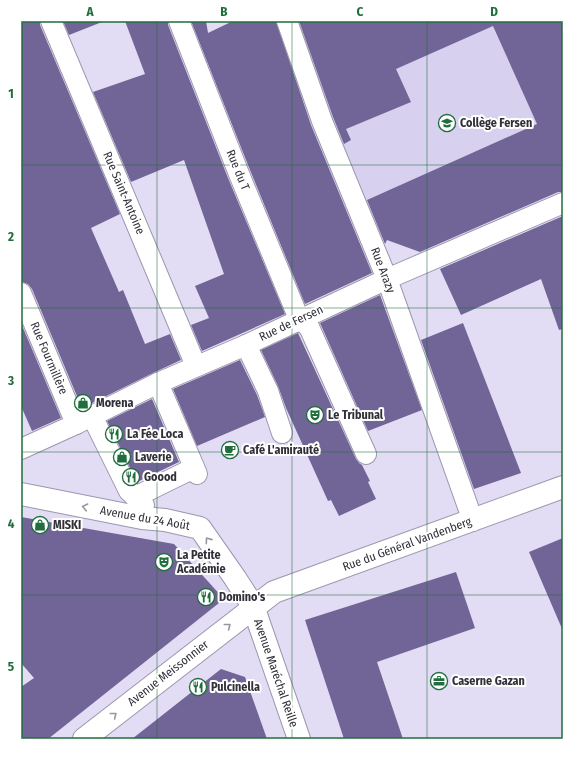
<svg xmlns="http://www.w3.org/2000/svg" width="584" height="760" font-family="'Fira Sans Condensed',sans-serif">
	<rect width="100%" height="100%" fill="#e2dcf5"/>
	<path fill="#d7d0ef" d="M295 21H563V193L466 235 463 229 457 235 419 252 380 237 339 146Z"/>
	<g fill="#716496">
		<path d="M21 21H40V25L120 214 91 228 119 292 123 290 145 344 170 334 181 360 153 373 82 408 32 289 28 284 21 282Z"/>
		<path d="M63 21H101L102 22 69 35Z"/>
		<path d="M125 21H168V25L228 178 285 314 202 351 191 325 209 318 195 286 224 274 184 160 131 182 93 92 145 74Z"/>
		<path d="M191 21H206L208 33 233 21H276L311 125 372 273 305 304 250 170Z"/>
		<path d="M299 21H563V192H558L420 252 387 240 385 244 367 200 537 124 493 26 396 69 411 102 346 129 351 140 344 144 333 117Z"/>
		<path d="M563 216V329L559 330 541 279 461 315 440 269Z"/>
		<path d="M380 295 422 410 368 431 320 323Z"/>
		<path d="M21 323 61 418 32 431 21 406Z"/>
		<path d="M463 323 521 473 474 489 421 340Z"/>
		<path d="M298 333 356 459 359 463 362 465 370 481 368 482 376 499 339 516 331 500 328 501 286 408 278 386 261 350Z"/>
		<path d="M240 360 257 395 265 417 197 446 173 389Z"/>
		<path d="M152 399 179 462 137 482 107 421Z"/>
		<path d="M21 517 174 544 224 599 48 739H21V687L34 678 21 663Z"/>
		<path d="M563 538V631L529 552Z"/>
		<path d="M456 572 475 628 377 662 403 739H344L305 620Z"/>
		<path d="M221 669 245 677 267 739H132Z"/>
	</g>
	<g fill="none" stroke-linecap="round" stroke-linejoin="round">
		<g stroke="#9c97ae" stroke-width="22">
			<g id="pedestrian">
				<path d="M51 21 196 366"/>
				<path d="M179 21 239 174 299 319 309 327 366 454"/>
				<path d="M287 21 322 121 387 279 473 521"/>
				<path d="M21 293 76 424"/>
				<path d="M246 345 268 391 282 433"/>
				<path d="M158 383 197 474"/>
				<path d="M92 416 129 491 144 505"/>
				<path d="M21 449 76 424 158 383 246 345 387 279 563 203"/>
				<path d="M135 497 194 468"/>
			</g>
		</g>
		<g stroke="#9c97ae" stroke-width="24">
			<g id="minor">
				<path d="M21 494 142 518 165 520 200 528 235 578 253 606 299 739"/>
				<path d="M84 739 274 592 563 487"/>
			</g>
		</g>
		<use href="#pedestrian" stroke="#fff" stroke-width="20"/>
		<use href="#minor" stroke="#fff" stroke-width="22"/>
	</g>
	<defs><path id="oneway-chevron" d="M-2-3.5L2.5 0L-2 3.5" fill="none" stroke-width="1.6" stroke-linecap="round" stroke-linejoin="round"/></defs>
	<g stroke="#98979c">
		<use href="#oneway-chevron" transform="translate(85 507) rotate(-168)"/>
		<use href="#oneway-chevron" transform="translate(208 540) rotate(-125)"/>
		<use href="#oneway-chevron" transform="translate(228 626) rotate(-38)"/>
		<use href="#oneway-chevron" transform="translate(114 715) rotate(-38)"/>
	</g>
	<path fill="none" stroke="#206e3d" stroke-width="1" stroke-opacity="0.55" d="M157 21V739M292 21V739M427 21V739M21 165H563M21 308H563M21 452H563M21 595H563"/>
	<defs>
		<g id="school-ring" transform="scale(0.9)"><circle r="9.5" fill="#fff" stroke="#206e3d" stroke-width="1.5"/><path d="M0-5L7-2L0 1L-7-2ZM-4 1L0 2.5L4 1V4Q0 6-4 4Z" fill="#206e3d"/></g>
		<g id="shop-ring" transform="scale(0.9)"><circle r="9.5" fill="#fff" stroke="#206e3d" stroke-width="1.5"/><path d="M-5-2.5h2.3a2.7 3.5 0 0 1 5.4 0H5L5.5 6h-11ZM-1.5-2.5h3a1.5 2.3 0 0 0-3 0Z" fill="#206e3d"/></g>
		<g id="theatre-ring" transform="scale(0.9)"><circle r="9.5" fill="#fff" stroke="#206e3d" stroke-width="1.5"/><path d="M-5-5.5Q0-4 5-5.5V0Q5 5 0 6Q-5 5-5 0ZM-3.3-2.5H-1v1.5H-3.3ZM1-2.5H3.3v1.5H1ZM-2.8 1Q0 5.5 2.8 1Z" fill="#206e3d"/></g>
		<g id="restaurant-ring" transform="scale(0.9)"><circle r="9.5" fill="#fff" stroke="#206e3d" stroke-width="1.5"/><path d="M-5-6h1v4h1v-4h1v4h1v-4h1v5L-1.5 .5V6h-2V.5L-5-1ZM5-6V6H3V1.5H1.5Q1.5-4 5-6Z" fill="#206e3d"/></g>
		<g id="cafe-ring" transform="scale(0.9)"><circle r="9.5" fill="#fff" stroke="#206e3d" stroke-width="1.5"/><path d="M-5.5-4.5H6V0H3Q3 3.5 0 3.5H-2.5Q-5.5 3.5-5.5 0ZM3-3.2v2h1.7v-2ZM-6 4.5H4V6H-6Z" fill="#206e3d"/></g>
		<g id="office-ring" transform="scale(0.9)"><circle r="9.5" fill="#fff" stroke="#206e3d" stroke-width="1.5"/><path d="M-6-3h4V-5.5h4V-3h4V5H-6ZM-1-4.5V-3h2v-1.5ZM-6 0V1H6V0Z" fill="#206e3d"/></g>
	</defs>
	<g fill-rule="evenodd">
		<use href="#school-ring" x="447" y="123"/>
		<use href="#shop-ring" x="83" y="403"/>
		<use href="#theatre-ring" x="315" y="415"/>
		<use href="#restaurant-ring" x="114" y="434"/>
		<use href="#cafe-ring" x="230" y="450"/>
		<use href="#shop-ring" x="122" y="457"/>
		<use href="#restaurant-ring" x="131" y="477"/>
		<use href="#shop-ring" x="40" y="525"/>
		<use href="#theatre-ring" x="164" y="562"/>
		<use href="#restaurant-ring" x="206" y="597"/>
		<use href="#office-ring" x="439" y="681"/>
		<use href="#restaurant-ring" x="198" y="687"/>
	</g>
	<g text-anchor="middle" stroke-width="4" stroke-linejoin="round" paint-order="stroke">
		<g font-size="12" font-weight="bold" fill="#312f38" stroke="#fff" text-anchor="start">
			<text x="460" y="127">Collège Fersen</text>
			<text x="96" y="407">Morena</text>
			<text x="328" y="419">Le Tribunal</text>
			<text x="127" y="438">La Fée Loca</text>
			<text x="243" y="454">Café L'amirauté</text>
			<text x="135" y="461">Laverie</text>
			<text x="144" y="481">Goood</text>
			<text x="53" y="529">MISKI</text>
			<text x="177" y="559">La Petite<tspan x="177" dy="14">Académie</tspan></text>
			<text x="219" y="601">Domino's</text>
			<text x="452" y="685">Caserne Gazan</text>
			<text x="211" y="691">Pulcinella</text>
		</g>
		<g font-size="12" fill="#312f38" stroke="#fff">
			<text transform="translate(238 170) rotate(68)" y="4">Rue du T</text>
			<text transform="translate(124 193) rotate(67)" y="4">Rue Saint-Antoine</text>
			<text transform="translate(383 270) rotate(69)" y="4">Rue Arazy</text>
			<text transform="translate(291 323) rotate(-25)" y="4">Rue de Fersen</text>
			<text transform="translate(49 358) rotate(67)" y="4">Rue Fourmillère</text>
			<text transform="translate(145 518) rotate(10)" y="4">Avenue du 24 Août</text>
			<text transform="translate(407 544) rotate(-20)" y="4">Rue du Général Vandenberg</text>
			<text transform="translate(168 673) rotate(-38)" y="4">Avenue Meissonnier</text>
			<text transform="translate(276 673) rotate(71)" y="4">Avenue Maréchal Reille</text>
		</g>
	</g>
	<rect width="584" height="760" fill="none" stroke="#ffffff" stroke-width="44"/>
	<rect x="22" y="22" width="540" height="716" fill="none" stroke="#206e3d" stroke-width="1.5"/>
	<g font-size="13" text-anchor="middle" font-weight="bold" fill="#206e3d">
		<text x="90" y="16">A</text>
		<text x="224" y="16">B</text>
		<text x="360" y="16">C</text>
		<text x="494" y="16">D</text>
		<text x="11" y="98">1</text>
		<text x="11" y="241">2</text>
		<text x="11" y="385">3</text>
		<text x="11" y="528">4</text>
		<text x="11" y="671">5</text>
	</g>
</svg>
